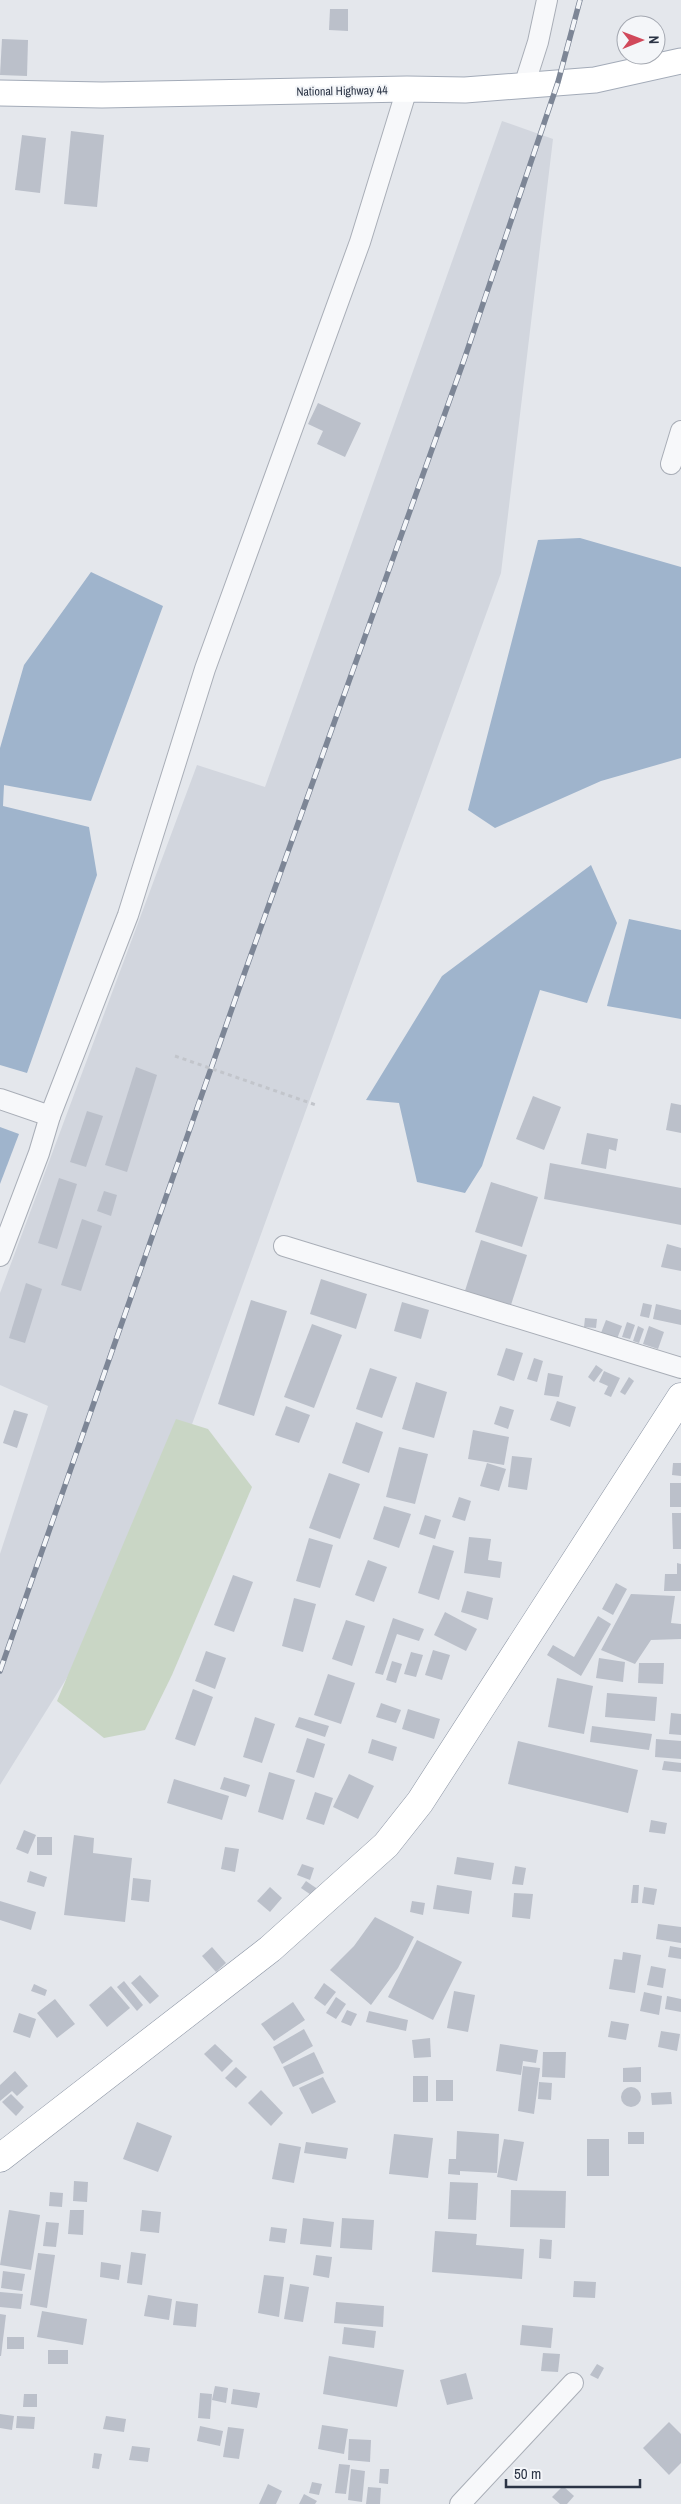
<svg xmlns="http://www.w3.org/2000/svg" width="681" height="2504" font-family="'Archivo Narrow',sans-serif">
	<rect width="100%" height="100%" fill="#e4e7ec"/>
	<path fill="#d2d6de" d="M502 121 553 139 501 573 146 1551 0 1785V1554L48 1406 0 1385V1293L197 765 265 787Z"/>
	<path fill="#c9d6c5" d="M176 1419 208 1429 252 1487 172 1675 145 1730 104 1738 57 1701Z"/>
	<g fill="#9fb4cc">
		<path d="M580 538 681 567V758L601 781 495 828 468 810 538 540Z"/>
		<path d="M91 572 163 606 91 801 4 785 3 806 89 827 97 875 27 1073 0 1065V748L24 665Z"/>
		<path d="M591 865 617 923 587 1003 540 990 482 1166 465 1193 417 1182 399 1103 366 1100 442 976Z"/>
		<path d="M629 919 681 930V1019L607 1006Z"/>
		<path d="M0 1127 19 1134 0 1184Z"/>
	</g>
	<g fill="#bbc0ca">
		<path d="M330 9H348V31L329 30Z"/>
		<path d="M2 39 28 40 27 76 0 75Z"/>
		<path d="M71 131 104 135 97 207 64 204Z"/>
		<path d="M22 135 46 138 40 193 15 190Z"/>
		<path d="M318 403 361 423 345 457 317 444 323 431 308 424Z"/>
		<path d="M136 1067 157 1075 127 1172 105 1165Z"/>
		<path d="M533 1096 561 1107 544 1150 516 1139Z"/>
		<path d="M671 1103 681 1105V1133L666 1130Z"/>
		<path d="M87 1111 103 1116 86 1167 70 1162Z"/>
		<path d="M587 1133 618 1139 616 1151 609 1149 606 1169 581 1164Z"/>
		<path d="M550 1163 681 1188V1225L544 1199Z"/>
		<path d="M59 1178 77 1184 57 1249 38 1243Z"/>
		<path d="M491 1182 538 1197 522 1247 475 1232Z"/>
		<path d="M104 1191 117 1195 111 1216 97 1211Z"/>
		<path d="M82 1219 102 1226 81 1291 61 1285Z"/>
		<path d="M481 1240 527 1255 510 1308 464 1294Z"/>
		<path d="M667 1244 681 1248V1271L661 1267Z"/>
		<path d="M321 1279 367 1294 356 1329 310 1314Z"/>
		<path d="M26 1283 42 1289 25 1343 9 1338Z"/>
		<path d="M251 1300 287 1311 254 1416 218 1404Z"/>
		<path d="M402 1302 429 1310 421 1339 394 1331Z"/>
		<path d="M643 1303 652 1305 649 1318 640 1316Z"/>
		<path d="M656 1304 681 1310V1325L653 1319Z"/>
		<path d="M585 1318 597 1319 596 1328 584 1327Z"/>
		<path d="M606 1320 622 1326 615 1344 599 1338Z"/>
		<path d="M627 1322 635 1325 630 1339 622 1337Z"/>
		<path d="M312 1324 342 1335 314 1408 284 1397Z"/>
		<path d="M638 1326 644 1329 639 1343 633 1341Z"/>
		<path d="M649 1326 664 1332 658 1349 643 1344Z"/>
		<path d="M506 1348 523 1353 514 1381 497 1375Z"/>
		<path d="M534 1358 543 1361 537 1382 527 1379Z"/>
		<path d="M596 1365 603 1370 594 1382 588 1377Z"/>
		<path d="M370 1368 397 1377 382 1418 356 1409Z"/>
		<path d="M604 1371 620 1378 611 1397 604 1394 608 1386 599 1382Z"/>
		<path d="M548 1373 563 1376 559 1397 544 1395Z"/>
		<path d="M629 1377 634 1381 625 1395 620 1392Z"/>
		<path d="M416 1382 447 1392 434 1438 402 1429Z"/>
		<path d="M557 1401 576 1407 570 1427 550 1420Z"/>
		<path d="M286 1406 310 1415 299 1443 275 1435Z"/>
		<path d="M500 1406 514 1410 508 1429 494 1424Z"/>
		<path d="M14 1410 28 1414 17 1448 3 1443Z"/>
		<path d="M356 1422 383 1432 369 1473 342 1463Z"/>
		<path d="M473 1430 509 1437 504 1465 468 1459Z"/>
		<path d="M399 1447 428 1454 415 1504 386 1497Z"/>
		<path d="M512 1456 532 1458 527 1490 508 1487Z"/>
		<path d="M487 1463 506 1469 499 1491 480 1486Z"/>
		<path d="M673 1463H681V1476L672 1475Z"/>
		<path d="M329 1473 360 1484 340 1539 309 1528Z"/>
		<rect x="670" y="1483" width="11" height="24"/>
		<path d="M459 1497 471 1501 465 1521 452 1517Z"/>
		<path d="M384 1506 411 1514 399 1548 373 1539Z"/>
		<path d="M672 1513H681V1549H673Z"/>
		<path d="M425 1515 441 1520 435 1539 419 1534Z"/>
		<path d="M469 1537 491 1539 488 1560 502 1562 500 1578 464 1573Z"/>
		<path d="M309 1538 333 1545 320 1588 296 1581Z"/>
		<path d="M433 1545 454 1551 439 1600 418 1593Z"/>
		<path d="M368 1560 387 1567 374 1602 355 1595Z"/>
		<path d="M677 1563 681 1564V1591H664L665 1574H677Z"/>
		<path d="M233 1575 253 1582 234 1632 214 1625Z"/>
		<path d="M616 1583 627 1589 613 1615 602 1609Z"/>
		<path d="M467 1591 493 1598 488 1620 461 1612Z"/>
		<path d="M631 1594 675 1596 671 1623 681 1624V1639L651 1640 635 1664 601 1650Z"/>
		<path d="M294 1598 316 1604 303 1652 282 1646Z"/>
		<path d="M445 1612 477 1629 466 1651 434 1635Z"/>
		<path d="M598 1616 611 1624 581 1676 547 1655 553 1645 574 1657Z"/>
		<path d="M393 1618 424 1629 419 1641 397 1634 383 1675 375 1673Z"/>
		<path d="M346 1620 365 1626 352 1666 332 1659Z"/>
		<path d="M433 1650 450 1655 442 1680 425 1675Z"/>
		<path d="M206 1651 226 1658 215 1689 195 1681Z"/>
		<path d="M411 1652 423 1655 416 1677 404 1674Z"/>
		<path d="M599 1658 625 1662 623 1682 596 1678Z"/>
		<path d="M392 1661 402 1664 396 1683 386 1680Z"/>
		<path d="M639 1663H664L663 1684 638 1683Z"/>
		<path d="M328 1674 355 1683 341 1724 314 1715Z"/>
		<path d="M557 1678 593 1686 584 1734 548 1727Z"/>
		<path d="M193 1689 213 1697 195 1746 175 1739Z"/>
		<path d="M607 1693 657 1697 655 1721 605 1717Z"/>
		<path d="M381 1703 401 1710 396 1723 376 1717Z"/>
		<path d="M408 1709 440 1719 434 1739 402 1729Z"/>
		<path d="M671 1713 681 1714V1735L669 1734Z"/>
		<path d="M255 1717 275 1724 262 1763 243 1757Z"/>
		<path d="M299 1717 329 1726 325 1737 295 1727Z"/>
		<path d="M592 1726 652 1734 649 1750 590 1742Z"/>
		<path d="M307 1738 325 1744 314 1778 296 1772Z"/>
		<path d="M372 1739 397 1747 393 1761 368 1753Z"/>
		<path d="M656 1739 681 1741V1759L655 1757Z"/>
		<path d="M518 1741 638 1770 628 1813 508 1784Z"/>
		<path d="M664 1761 681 1763V1772L662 1770Z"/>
		<path d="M269 1772 295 1780 283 1820 258 1812Z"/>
		<path d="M349 1774 374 1786 358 1819 333 1807Z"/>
		<path d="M224 1777 250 1785 246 1797 220 1789Z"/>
		<path d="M174 1779 229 1796 222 1820 167 1803Z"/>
		<path d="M315 1792 333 1798 324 1825 306 1819Z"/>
		<path d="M651 1820 667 1823 665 1834 649 1832Z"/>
		<path d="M24 1830 36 1835 28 1854 16 1849Z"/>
		<path d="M74 1835 94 1838 93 1853 132 1858 125 1922 64 1915Z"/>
		<rect x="37" y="1837" width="15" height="18"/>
		<path d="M225 1847 239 1849 235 1872 221 1869Z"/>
		<path d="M457 1857 494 1863 491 1880 454 1874Z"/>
		<path d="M302 1864 314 1868 310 1880 297 1875Z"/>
		<path d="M515 1866 526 1868 523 1885 512 1884Z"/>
		<path d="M30 1871 47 1877 44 1887 27 1882Z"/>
		<path d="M133 1878 151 1880 149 1902 131 1900Z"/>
		<path d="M306 1881 319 1890 314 1897 301 1888Z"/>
		<path d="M437 1885 472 1891 469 1914 433 1909Z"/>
		<path d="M633 1885H639L638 1903H631Z"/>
		<path d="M270 1887 282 1898 270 1912 257 1901Z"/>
		<path d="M644 1887 657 1889 654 1905 642 1903Z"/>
		<path d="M514 1893 533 1894 530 1919 512 1917Z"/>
		<path d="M0 1901 36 1912 31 1930 0 1920Z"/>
		<path d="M412 1901 425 1903 423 1915 410 1912Z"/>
		<path d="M375 1917 414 1937 398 1968 371 2005 330 1970 354 1946Z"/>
		<path d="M658 1924 681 1927V1943L656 1939Z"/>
		<path d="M417 1940 462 1962 433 2020 388 1997Z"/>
		<path d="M670 1946 681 1948V1959L668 1957Z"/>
		<path d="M212 1947 226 1963 216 1972 202 1956Z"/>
		<path d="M623 1952 641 1955 635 1993 609 1989 614 1959 622 1960Z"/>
		<path d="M651 1966 666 1969 663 1988 647 1985Z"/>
		<path d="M140 1975 159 1996 150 2004 131 1983Z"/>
		<path d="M124 1981 143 2005 137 2011 117 1987Z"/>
		<path d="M324 1983 336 1992 325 2006 314 1998Z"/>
		<path d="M34 1984 47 1990 45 1996 31 1991Z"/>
		<path d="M111 1986 130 2008 107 2027 89 2005Z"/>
		<path d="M454 1991 475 1995 468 2032 447 2028Z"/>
		<path d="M644 1992 662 1996 659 2015 640 2011Z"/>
		<path d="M667 1996 681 1999V2012L665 2009Z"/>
		<path d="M336 1997 346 2004 336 2019 326 2013Z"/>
		<path d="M55 1999 75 2024 57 2038 37 2013Z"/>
		<path d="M293 2002 305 2020 274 2041 261 2024Z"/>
		<path d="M347 2010 357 2014 351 2026 341 2022Z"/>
		<path d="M369 2011 408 2020 406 2031 366 2022Z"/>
		<path d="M19 2013 36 2019 30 2038 13 2032Z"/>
		<path d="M611 2021 629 2024 626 2040 608 2037Z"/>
		<path d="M304 2029 313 2046 282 2064 273 2047Z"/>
		<path d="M661 2031 680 2034 677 2051 658 2047Z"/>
		<path d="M430 2038 431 2057 414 2058 412 2040Z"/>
		<path d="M215 2044 233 2061 222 2072 204 2054Z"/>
		<path d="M500 2044 538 2050 536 2063 523 2061 521 2075 496 2071Z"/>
		<path d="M314 2052 324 2073 293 2087 283 2067Z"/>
		<path d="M543 2052H566L565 2078 542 2077Z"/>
		<path d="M523 2066 540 2068 534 2114 518 2111Z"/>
		<path d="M236 2067 247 2077 236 2088 225 2078Z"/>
		<path d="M641 2067V2082H623V2068Z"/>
		<path d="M15 2071 28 2086 17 2096 12 2091 0 2101V2085Z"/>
		<rect x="413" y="2076" width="15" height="26"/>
		<path d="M323 2077 336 2102 312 2114 299 2088Z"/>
		<rect x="436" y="2080" width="17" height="21"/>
		<path d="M539 2082 552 2083 551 2100 538 2099Z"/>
		<circle cx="631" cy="2097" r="10"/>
		<path d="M261 2090 283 2113 271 2126 248 2103Z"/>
		<path d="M671 2092 672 2104 652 2105 651 2093Z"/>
		<path d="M11 2094 24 2107 16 2116 2 2102Z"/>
		<path d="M137 2122 172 2136 158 2172 123 2159Z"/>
		<path d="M457 2131 499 2134 497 2173 460 2171V2175L448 2174 449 2159H456Z"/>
		<rect x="628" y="2132" width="16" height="12"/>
		<path d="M394 2134 433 2138 428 2178 389 2174Z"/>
		<path d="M504 2139 524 2142 517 2181 497 2177Z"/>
		<rect x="587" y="2139" width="22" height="37"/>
		<path d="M306 2142 348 2148 346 2159 304 2153Z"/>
		<path d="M279 2143 301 2147 294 2183 272 2179Z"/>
		<path d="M74 2181 88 2182 87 2202 73 2201Z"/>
		<path d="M450 2182 478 2183 476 2220 448 2219Z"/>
		<path d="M511 2190 566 2191 565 2228 510 2227Z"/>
		<path d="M50 2192 63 2193 62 2207 49 2206Z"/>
		<path d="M9 2210 40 2215 31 2270 0 2265Z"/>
		<path d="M70 2210H84L83 2235 68 2234Z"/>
		<path d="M142 2210 161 2212 159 2233 140 2231Z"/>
		<path d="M303 2218 334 2222 331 2247 300 2244Z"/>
		<path d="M342 2218 374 2220 372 2250 340 2248Z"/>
		<path d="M46 2222 59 2223 56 2247 43 2246Z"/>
		<path d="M271 2227 287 2229 285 2243 269 2241Z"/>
		<path d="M435 2231 477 2234 476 2245 524 2249 522 2279 432 2272Z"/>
		<path d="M540 2239 552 2240 551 2259 539 2258Z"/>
		<path d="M131 2252 146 2254 142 2285 127 2283Z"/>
		<path d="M38 2253 55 2255 47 2308 30 2305Z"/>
		<path d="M316 2255 332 2257 329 2278 313 2275Z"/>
		<path d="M101 2262 121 2265 119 2280 100 2277Z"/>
		<path d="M3 2271 25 2274 22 2291 1 2288Z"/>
		<path d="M264 2275 284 2277 279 2317 258 2313Z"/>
		<path d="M574 2281 596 2282 595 2298 573 2297Z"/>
		<path d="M290 2284 309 2287 303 2322 284 2319Z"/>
		<path d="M0 2292 23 2294 21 2309 0 2307Z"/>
		<path d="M148 2295 172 2299 169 2320 144 2316Z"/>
		<path d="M176 2301 198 2304 196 2327 173 2325Z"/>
		<path d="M336 2302 384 2306 383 2327 334 2323Z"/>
		<path d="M42 2311 87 2319 83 2345 37 2337Z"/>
		<path d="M0 2314 6 2315 1 2356H0Z"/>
		<path d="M522 2325 553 2328 551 2348 520 2345Z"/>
		<path d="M344 2327 376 2331 374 2348 342 2344Z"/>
		<rect x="7" y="2337" width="17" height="12"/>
		<rect x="48" y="2350" width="20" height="14"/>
		<path d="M543 2353 560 2354 558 2372 541 2371Z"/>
		<path d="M329 2356 404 2370 397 2407 323 2394Z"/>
		<path d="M597 2364 604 2368 598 2379 590 2375Z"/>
		<path d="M466 2373 473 2399 447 2405 440 2380Z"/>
		<path d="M215 2386 228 2388 226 2403 212 2400Z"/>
		<path d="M233 2389 260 2393 257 2408 231 2404Z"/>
		<path d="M200 2393 212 2394 210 2419 198 2418Z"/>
		<path d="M24 2394H37V2407H23Z"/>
		<path d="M0 2414 14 2416 12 2430 0 2428Z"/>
		<path d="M17 2416 35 2417 34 2429 16 2428Z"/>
		<path d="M106 2416 126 2419 124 2432 103 2429Z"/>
		<path d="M669 2422 681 2434V2463L669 2475 643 2448Z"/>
		<path d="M322 2425 348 2429 344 2454 318 2449Z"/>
		<path d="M200 2426 223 2431 220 2446 197 2441Z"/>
		<path d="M228 2427 244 2429 239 2459 223 2457Z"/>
		<path d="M349 2439 371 2440 370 2462 348 2460Z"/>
		<path d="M132 2446 150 2448 148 2462 129 2460Z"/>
		<path d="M94 2453 102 2454 99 2469 92 2468Z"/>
		<path d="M339 2464 350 2465 346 2494 335 2493Z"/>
		<path d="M351 2469 365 2471 362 2502 348 2500Z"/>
		<path d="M380 2469H389L388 2484 379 2483Z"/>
		<path d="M312 2482 322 2484 319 2495 309 2493Z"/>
		<path d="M268 2484 282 2491 276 2504H259Z"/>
		<path d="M563 2486 574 2496 567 2504H560L552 2497Z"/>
		<path d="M368 2487 381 2488 380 2504H366Z"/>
		<path d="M304 2494 317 2501 315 2504H299Z"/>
	</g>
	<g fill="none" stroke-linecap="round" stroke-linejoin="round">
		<g stroke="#a9aeb7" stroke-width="22">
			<g id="minor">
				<path d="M524 86 538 42 547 0"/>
				<path d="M671 464 681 431"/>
				<path d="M0 1099 50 1116"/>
				<path d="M284 1246 681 1368"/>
				<path d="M0 1256 39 1153 50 1116 128 915 205 669 360 242 407 89"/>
				<path d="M460 2504 573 2383"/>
			</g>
		</g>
		<g stroke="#a3abb8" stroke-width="27">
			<path id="major" d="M0 93 102 95 407 89 465 90 595 80 681 61"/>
		</g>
		<g stroke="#8b94a3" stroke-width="29">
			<path id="highway" d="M0 2158 270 1949 386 1845 420 1802 681 1397"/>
		</g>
		<use href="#minor" stroke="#f7f8fa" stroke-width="20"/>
		<use href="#major" stroke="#fff" stroke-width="25"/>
		<use href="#highway" stroke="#fff" stroke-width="28"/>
		<g stroke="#7d8696" stroke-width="5.5">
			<path id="rail" d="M0 1671 242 980 464 360 558 82 580 0"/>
		</g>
		<use href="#rail" stroke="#f4f6f9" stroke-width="4" stroke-dasharray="11" stroke-linecap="butt"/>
		<path stroke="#c2c5cb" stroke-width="3" stroke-dasharray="4 4" stroke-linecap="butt" d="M175 1056 316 1105"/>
	</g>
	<g text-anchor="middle" stroke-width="4" stroke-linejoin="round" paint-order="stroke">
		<g font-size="12" fill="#2b3445" stroke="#f4f6f9">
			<text transform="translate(342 91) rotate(-1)" y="4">National Highway 44</text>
		</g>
	</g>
	<g transform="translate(641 40) rotate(89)"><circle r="24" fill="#f4f6f9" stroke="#a4a8b1"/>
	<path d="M0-4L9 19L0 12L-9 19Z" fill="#d1495b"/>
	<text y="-8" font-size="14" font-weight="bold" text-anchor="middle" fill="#2b3445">N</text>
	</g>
	<path d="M506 2479v8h134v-8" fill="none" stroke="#2b3445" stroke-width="2.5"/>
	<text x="514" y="2479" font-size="15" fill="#2b3445" stroke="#f4f6f9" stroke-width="4" paint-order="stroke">50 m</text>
</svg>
